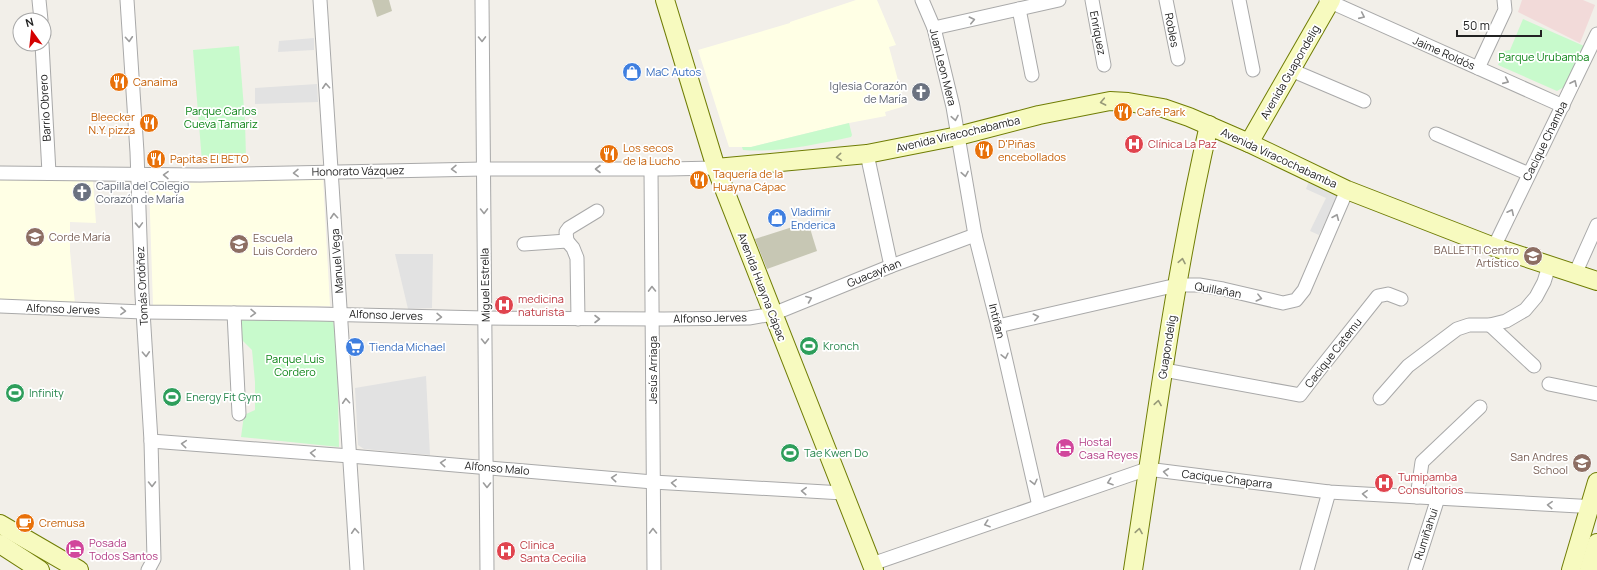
<svg xmlns="http://www.w3.org/2000/svg" width="1597" height="570" font-family="Manrope,sans-serif">
	<rect width="100%" height="100%" fill="#f2efe9"/>
	<path fill="#f2dad9" d="M1522 0H1583L1595 5 1580 43 1518 12Z"/>
	<g fill="#ffffe5">
		<path d="M856 0H877L896 45 889 47 905 106 885 112 886 116 849 123 751 147H729L698 50 790 23V22Z"/>
		<path d="M323 179 330 306 153 305 149 184Z"/>
		<path d="M0 180 93 181 96 223 70 222V251L75 304 0 300Z"/>
	</g>
	<g fill="#c7c7b4">
		<path d="M372 0H389L392 11 377 17Z"/>
		<path d="M808 222 817 251 767 269 755 239Z"/>
	</g>
	<g fill="#c8facc">
		<path d="M1523 19 1584 46 1564 87 1557 91 1498 65 1504 51 1510 50Z"/>
		<path d="M239 46 245 121 246 158 202 162 193 50Z"/>
		<path d="M849 123 852 135 851 137C818 144 777 153 743 150L742 147H751Z"/>
		<path d="M238 318 333 320 337 349 339 447 241 437 244 415 255 410V382L252 350 239 337Z"/>
	</g>
	<g fill="#e2e2e2">
		<path d="M314 38V50L278 52 279 41Z"/>
		<path d="M317 84 318 102 255 104V88Z"/>
		<path d="M1309 181 1338 194 1319 235 1310 231 1326 198 1306 189Z"/>
		<path d="M395 254H433L432 308 408 309Z"/>
		<path d="M426 376 430 455 364 449 358 445 355 388Z"/>
	</g>
	<g fill="none" stroke-linecap="round" stroke-linejoin="round">
		<g stroke="#a9a9a9" stroke-width="15">
			<g id="street">
				<path d="M39 0 41 20"/>
				<path d="M127 0 137 152 142 295 151 441 154 559 148 570"/>
				<path d="M320 0 357 570"/>
				<path d="M482 0 487 570"/>
				<path d="M922 0 934 28 953 107 975 235 998 326 1039 506"/>
				<path d="M1092 0 1104 65"/>
				<path d="M1166 0 1178 59"/>
				<path d="M1239 0 1253 70"/>
				<path d="M1326 0 1563 106"/>
				<path d="M1019 9 1032 75"/>
				<path d="M934 28 1059 0"/>
				<path d="M42 44 49 173"/>
				<path d="M1478 68 1505 10 1504 0"/>
				<path d="M1291 70 1364 101"/>
				<path d="M1436 134 1529 174"/>
				<path d="M867 154 891 266"/>
				<path d="M651 169 654 570"/>
				<path d="M0 173 200 175 483 169H668L716 168"/>
				<path d="M567 241 573 248 577 258 578 319"/>
				<path d="M567 241 566 232 569 228 597 211"/>
				<path d="M524 244 567 241"/>
				<path d="M1494 247 1597 34"/>
				<path d="M1575 274 1597 225"/>
				<path d="M0 306 143 312 316 314 485 318 664 319 749 318 773 314 891 266 975 235"/>
				<path d="M234 313 239 414"/>
				<path d="M1490 325 1534 366"/>
				<path d="M998 326 1177 285H1199L1223 289 1283 303 1296 300 1304 290 1347 190"/>
				<path d="M1164 370 1300 395 1316 374 1378 296 1388 294 1401 299"/>
				<path d="M1549 384 1597 394"/>
				<path d="M1380 398 1408 366 1457 329 1469 325H1490L1506 321 1525 310 1536 297 1544 282 1549 266"/>
				<path d="M151 441 350 456 653 482 843 493"/>
				<path d="M1417 497 1422 462 1480 407"/>
				<path d="M872 564 1147 469 1329 492 1597 507"/>
				<path d="M1307 570 1329 492"/>
				<path d="M1415 570 1438 498"/>
			</g>
		</g>
		<g stroke="#707d05" stroke-width="20">
			<g id="secondary">
				<path d="M665 0 716 168 874 570"/>
				<path d="M1249 143 1331 0"/>
				<path d="M716 168 867 154 958 136 1039 115 1110 101 1128 102 1163 108 1189 117 1249 143 1347 190 1494 247 1597 281"/>
				<path d="M0 524 79 570"/>
				<path d="M0 544 40 570"/>
				<path d="M1133 570C1156 421 1175 272 1209 125"/>
				<path d="M1571 570 1597 482"/>
				<path d="M1589 570 1597 543"/>
			</g>
		</g>
		<use href="#street" stroke="#fff" stroke-width="13"/>
		<use href="#secondary" stroke="#f7fabf" stroke-width="18"/>
	</g>
	<defs><path id="oneway-chevron" d="M-2-3.5L2.5 0L-2 3.5" fill="none" stroke-width="1.6" stroke-linecap="round" stroke-linejoin="round"/></defs>
	<g stroke="#9c9c9c">
		<use href="#oneway-chevron" transform="translate(1362 16) rotate(24)"/>
		<use href="#oneway-chevron" transform="translate(972 20) rotate(-13)"/>
		<use href="#oneway-chevron" transform="translate(129 39) rotate(86)"/>
		<use href="#oneway-chevron" transform="translate(482 39) rotate(89)"/>
		<use href="#oneway-chevron" transform="translate(1506 81) rotate(24)"/>
		<use href="#oneway-chevron" transform="translate(1574 83) rotate(-65)"/>
		<use href="#oneway-chevron" transform="translate(326 86) rotate(-94)"/>
		<use href="#oneway-chevron" transform="translate(955 118) rotate(79)"/>
		<use href="#oneway-chevron" transform="translate(454 169) rotate(179)"/>
		<use href="#oneway-chevron" transform="translate(598 169) rotate(-180)"/>
		<use href="#oneway-chevron" transform="translate(296 173) rotate(179)"/>
		<use href="#oneway-chevron" transform="translate(965 174) rotate(80)"/>
		<use href="#oneway-chevron" transform="translate(166 175) rotate(-179)"/>
		<use href="#oneway-chevron" transform="translate(484 211) rotate(89)"/>
		<use href="#oneway-chevron" transform="translate(1511 212) rotate(-64)"/>
		<use href="#oneway-chevron" transform="translate(334 216) rotate(-94)"/>
		<use href="#oneway-chevron" transform="translate(1336 217) rotate(-67)"/>
		<use href="#oneway-chevron" transform="translate(139 225) rotate(88)"/>
		<use href="#oneway-chevron" transform="translate(652 289) rotate(-91)"/>
		<use href="#oneway-chevron" transform="translate(1259 298) rotate(14)"/>
		<use href="#oneway-chevron" transform="translate(809 299) rotate(-22)"/>
		<use href="#oneway-chevron" transform="translate(123 311) rotate(2)"/>
		<use href="#oneway-chevron" transform="translate(253 313) rotate(1)"/>
		<use href="#oneway-chevron" transform="translate(439 317) rotate(2)"/>
		<use href="#oneway-chevron" transform="translate(1036 317) rotate(-13)"/>
		<use href="#oneway-chevron" transform="translate(597 319)"/>
		<use href="#oneway-chevron" transform="translate(485 341) rotate(89)"/>
		<use href="#oneway-chevron" transform="translate(146 354) rotate(87)"/>
		<use href="#oneway-chevron" transform="translate(1005 356) rotate(77)"/>
		<use href="#oneway-chevron" transform="translate(346 401) rotate(-94)"/>
		<use href="#oneway-chevron" transform="translate(184 444) rotate(-175)"/>
		<use href="#oneway-chevron" transform="translate(313 453) rotate(-176)"/>
		<use href="#oneway-chevron" transform="translate(443 463) rotate(-175)"/>
		<use href="#oneway-chevron" transform="translate(1166 472) rotate(-173)"/>
		<use href="#oneway-chevron" transform="translate(614 478) rotate(-175)"/>
		<use href="#oneway-chevron" transform="translate(1034 482) rotate(77)"/>
		<use href="#oneway-chevron" transform="translate(1110 482) rotate(161)"/>
		<use href="#oneway-chevron" transform="translate(674 483) rotate(-177)"/>
		<use href="#oneway-chevron" transform="translate(152 484) rotate(89)"/>
		<use href="#oneway-chevron" transform="translate(487 485) rotate(90)"/>
		<use href="#oneway-chevron" transform="translate(804 491) rotate(-177)"/>
		<use href="#oneway-chevron" transform="translate(1365 494) rotate(-177)"/>
		<use href="#oneway-chevron" transform="translate(1550 505) rotate(-177)"/>
		<use href="#oneway-chevron" transform="translate(987 524) rotate(161)"/>
		<use href="#oneway-chevron" transform="translate(355 531) rotate(-94)"/>
		<use href="#oneway-chevron" transform="translate(653 531) rotate(-91)"/>
	</g>
	<g stroke="#979978">
		<use href="#oneway-chevron" transform="translate(1103 102) rotate(169)"/>
		<use href="#oneway-chevron" transform="translate(839 157) rotate(175)"/>
		<use href="#oneway-chevron" transform="translate(1182 261) rotate(-79)"/>
		<use href="#oneway-chevron" transform="translate(1158 403) rotate(-81)"/>
		<use href="#oneway-chevron" transform="translate(1139 531) rotate(-81)"/>
	</g>
	<defs>
		<g id="shop-disc" transform="scale(1)"><circle r="9.5" fill="#3f7fe0" stroke="#fff"/><path d="M-5-2.5h2.3a2.7 3.5 0 0 1 5.4 0H5L5.5 6h-11ZM-1.5-2.5h3a1.5 2.3 0 0 0-3 0Z" fill="#fff"/></g>
		<g id="restaurant-disc" transform="scale(1)"><circle r="9.5" fill="#e8710a" stroke="#fff"/><path d="M-5-6h1v4h1v-4h1v4h1v-4h1v5L-1.5 .5V6h-2V.5L-5-1ZM5-6V6H3V1.5H1.5Q1.5-4 5-6Z" fill="#fff"/></g>
		<g id="church-disc" transform="scale(1)"><circle r="9.5" fill="#6b7280" stroke="#fff"/><path d="M-1.2-6h2.4v3.5h3.3v2.4h-3.3V6h-2.4V-.1h-3.3v-2.4h3.3Z" fill="#fff"/></g>
		<g id="hospital-disc" transform="scale(1)"><circle r="9.5" fill="#e0444e" stroke="#fff"/><path d="M-5-5h3v3.5h4V-5h3V5h-3V1.5h-4V5h-3Z" fill="#fff"/></g>
		<g id="school-disc" transform="scale(1)"><circle r="9.5" fill="#8d6e63" stroke="#fff"/><path d="M0-5L7-2L0 1L-7-2ZM-4 1L0 2.5L4 1V4Q0 6-4 4Z" fill="#fff"/></g>
		<g id="stadium-disc" transform="scale(1)"><circle r="9.5" fill="#2e9e5b" stroke="#fff"/><path d="M0-5a6.5 5 0 1 0 0 10a6.5 5 0 1 0 0-10ZM-3.5-1.8h7v3.6h-7Z" fill="#fff"/></g>
		<g id="supermarket-disc" transform="scale(1)"><circle r="9.5" fill="#3f7fe0" stroke="#fff"/><path d="M-6-5.5h2.5l.6 2H6L4.5 2H-2.5L-4.4-4H-6ZM-1.5 3.2a1.3 1.3 0 1 0 .1 0ZM3 3.2a1.3 1.3 0 1 0 .1 0Z" fill="#fff"/></g>
		<g id="hotel-disc" transform="scale(1)"><circle r="9.5" fill="#d1479c" stroke="#fff"/><path d="M-6-4.5h1.5V1H6V5H4.5V3h-9V5H-6ZM-4 0a1.8 1.8 0 1 1 3.6 0ZM.5 0V-2.5h3Q6-2.5 6 0Z" fill="#fff"/></g>
		<g id="cafe-disc" transform="scale(1)"><circle r="9.5" fill="#e8710a" stroke="#fff"/><path d="M-5.5-4.5H6V0H3Q3 3.5 0 3.5H-2.5Q-5.5 3.5-5.5 0ZM3-3.2v2h1.7v-2ZM-6 4.5H4V6H-6Z" fill="#fff"/></g>
	</defs>
	<g fill-rule="evenodd">
		<use href="#shop-disc" x="632" y="72"/>
		<use href="#restaurant-disc" x="119" y="82"/>
		<use href="#church-disc" x="921" y="92"/>
		<use href="#restaurant-disc" x="1123" y="112"/>
		<use href="#restaurant-disc" x="149" y="123"/>
		<use href="#hospital-disc" x="1134" y="144"/>
		<use href="#restaurant-disc" x="984" y="150"/>
		<use href="#restaurant-disc" x="609" y="154"/>
		<use href="#restaurant-disc" x="156" y="159"/>
		<use href="#restaurant-disc" x="699" y="180"/>
		<use href="#church-disc" x="82" y="192"/>
		<use href="#shop-disc" x="777" y="218"/>
		<use href="#school-disc" x="35" y="237"/>
		<use href="#school-disc" x="239" y="244"/>
		<use href="#school-disc" x="1533" y="256"/>
		<use href="#hospital-disc" x="504" y="305"/>
		<use href="#stadium-disc" x="809" y="346"/>
		<use href="#supermarket-disc" x="355" y="347"/>
		<use href="#stadium-disc" x="15" y="393"/>
		<use href="#stadium-disc" x="172" y="397"/>
		<use href="#hotel-disc" x="1065" y="448"/>
		<use href="#stadium-disc" x="790" y="453"/>
		<use href="#school-disc" x="1582" y="463"/>
		<use href="#hospital-disc" x="1384" y="483"/>
		<use href="#cafe-disc" x="25" y="523"/>
		<use href="#hotel-disc" x="75" y="549"/>
		<use href="#hospital-disc" x="506" y="551"/>
	</g>
	<g text-anchor="middle" stroke-width="3.5" stroke-linejoin="round" paint-order="stroke">
		<g font-size="11" fill="#222" stroke="#fff">
			<text transform="translate(1172 30) rotate(79)" y="4">Robles</text>
			<text transform="translate(1098 33) rotate(79)" y="4">Enriquez</text>
			<text transform="translate(1444 53) rotate(24)" y="4">Jaime Roldós</text>
			<text transform="translate(943 67) rotate(76)" y="4">Juan Leon Mera</text>
			<text transform="translate(1290 72) rotate(-60)" y="4">Avenida Guapondelig</text>
			<text transform="translate(45 108) rotate(-93)" y="4">Barrio Obrero</text>
			<text transform="translate(958 134) rotate(-13)" y="4">Avenida Viracochabamba</text>
			<text transform="translate(1545 141) rotate(-64)" y="4">Cacique Chamba</text>
			<text transform="translate(1279 158) rotate(25)" y="4">Avenida Viracochabamba</text>
			<text transform="translate(358 171) rotate(-1)" y="4">Honorato Vázquez</text>
			<text transform="translate(337 261) rotate(-94)" y="4">Manuel Vega</text>
			<text transform="translate(874 273) rotate(-22)" y="4">Guacayñan</text>
			<text transform="translate(485 285) rotate(-91)" y="4">Miguel Estrella</text>
			<text transform="translate(142 286) rotate(-93)" y="4">Tomás Ordóñez</text>
			<text transform="translate(762 287) rotate(69)" y="4">Avenida Huayna Cápac</text>
			<text transform="translate(1218 290) rotate(10)" y="4">Quillañan</text>
			<text transform="translate(63 309) rotate(2)" y="4">Alfonso Jerves</text>
			<text transform="translate(386 315) rotate(2)" y="4">Alfonso Jerves</text>
			<text transform="translate(710 318) rotate(-1)" y="4">Alfonso Jerves</text>
			<text transform="translate(997 321) rotate(76)" y="4">Intiñan</text>
			<text transform="translate(1167 347) rotate(-81)" y="4">Guapondelig</text>
			<text transform="translate(1333 353) rotate(-52)" y="4">Cacique Catemu</text>
			<text transform="translate(653 370) rotate(-90)" y="4">Jesús Arriaga</text>
			<text transform="translate(497 468) rotate(5)" y="4">Alfonso Malo</text>
			<text transform="translate(1227 479) rotate(7)" y="4">Cacique Chaparra</text>
			<text transform="translate(1426 534) rotate(-72)" y="4">Rumiñahui</text>
		</g>
		<g font-size="11" fill="#0c8416" stroke="#fff">
			<text x="1544" y="61">Parque Urubamba</text>
			<text x="221" y="115">Parque Carlos<tspan x="221" dy="13">Cueva Tamariz</tspan></text>
			<text x="295" y="363">Parque Luis<tspan x="295" dy="13">Cordero</tspan></text>
		</g>
		<g font-size="11" fill="#366cbe" stroke="#fff" text-anchor="start">
			<text x="646" y="76">MaC Autos</text>
			<text x="791" y="216">Vladimir<tspan x="791" dy="13">Enderica</tspan></text>
			<text x="369" y="351">Tienda Michael</text>
		</g>
		<g font-size="11" fill="#c56008" stroke="#fff" text-anchor="start">
			<text x="133" y="86">Canaima</text>
			<text x="1137" y="116">Cafe Park</text>
			<text x="135" y="121" text-anchor="end">Bleecker<tspan x="135" dy="13">N.Y. pizza</tspan></text>
			<text x="998" y="148">D'Piñas<tspan x="998" dy="13">encebollados</tspan></text>
			<text x="623" y="152">Los secos<tspan x="623" dy="13">de la Lucho</tspan></text>
			<text x="170" y="163">Papitas El BETO</text>
			<text x="713" y="178">Taquería de la<tspan x="713" dy="13">Huayna Cápac</tspan></text>
			<text x="39" y="527">Cremusa</text>
		</g>
		<g font-size="11" fill="#5b616d" stroke="#fff" text-anchor="end">
			<text x="907" y="90">Iglesia Corazón<tspan x="907" dy="13">de María</tspan></text>
			<text x="96" y="190" text-anchor="start">Capilla del Colegio<tspan x="96" dy="13">Corazón de María</tspan></text>
		</g>
		<g font-size="11" fill="#be3a42" stroke="#fff" text-anchor="start">
			<text x="1148" y="148">Clínica La Paz</text>
			<text x="518" y="303">medicina<tspan x="518" dy="13">naturista</tspan></text>
			<text x="1398" y="481">Tumipamba<tspan x="1398" dy="13">Consultorios</tspan></text>
			<text x="520" y="549">Clinica<tspan x="520" dy="13">Santa Cecilia</tspan></text>
		</g>
		<g font-size="11" fill="#785e54" stroke="#fff" text-anchor="start">
			<text x="49" y="241">Corde María</text>
			<text x="253" y="242">Escuela<tspan x="253" dy="13">Luis Cordero</tspan></text>
			<text x="1519" y="254" text-anchor="end">BALLETTI Centro<tspan x="1519" dy="13">Artístico</tspan></text>
			<text x="1568" y="461" text-anchor="end">San Andres<tspan x="1568" dy="13">School</tspan></text>
		</g>
		<g font-size="11" fill="#27864d" stroke="#fff" text-anchor="start">
			<text x="823" y="350">Kronch</text>
			<text x="29" y="397">Infinity</text>
			<text x="186" y="401">Energy Fit Gym</text>
			<text x="804" y="457">Tae Kwen Do</text>
		</g>
		<g font-size="11" fill="#b23c85" stroke="#fff" text-anchor="start">
			<text x="1079" y="446">Hostal<tspan x="1079" dy="13">Casa Reyes</tspan></text>
			<text x="89" y="547">Posada<tspan x="89" dy="13">Todos Santos</tspan></text>
		</g>
	</g>
	<g transform="translate(32 32) rotate(345)"><circle r="19" fill="#ffffff" stroke="#a7a7a7"/>
	<path d="M0-3L7 15L0 10L-7 15Z" fill="#d40000"/>
	<text y="-6" font-size="11" font-weight="bold" text-anchor="middle" fill="#222222">N</text>
	</g>
	<path d="M1457 30v6h84v-6" fill="none" stroke="#222222" stroke-width="2"/>
	<text x="1463" y="30" font-size="12" fill="#222222" stroke="#ffffff" stroke-width="3" paint-order="stroke">50 m</text>
</svg>
